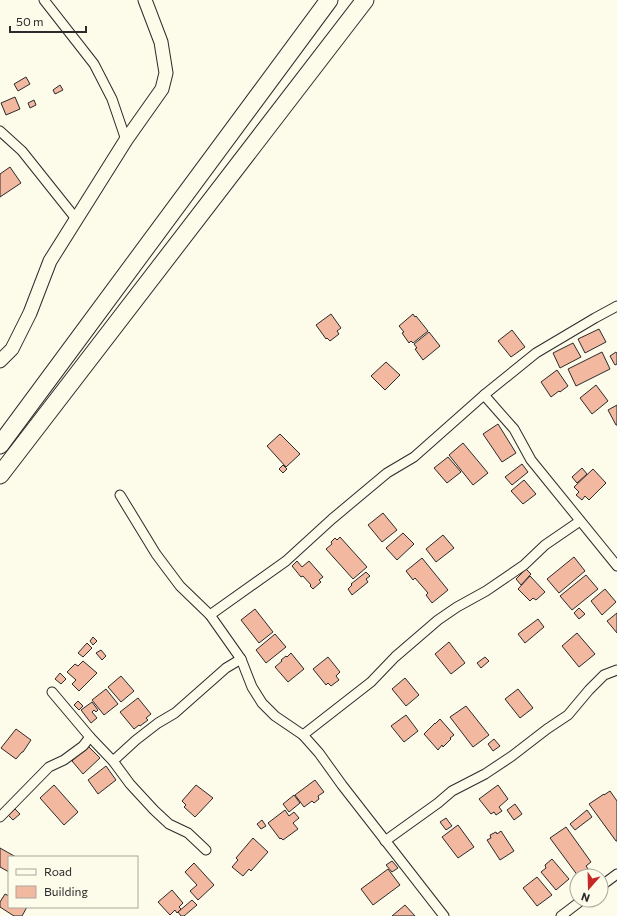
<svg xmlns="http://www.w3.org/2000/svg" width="617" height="916" font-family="Commissioner,sans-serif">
	<rect width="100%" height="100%" fill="#fdfbea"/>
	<g fill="#f2b8a0" stroke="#2b2b2b">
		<path d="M26 77 30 84 18 91 14 84Z"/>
		<path d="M60 85 63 90 55 94 53 90Z"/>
		<path d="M15 97 20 109 6 115 1 103Z"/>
		<path d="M34 100 36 105 30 108 28 103Z"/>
		<path d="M10 167 21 183 0 197V174Z"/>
		<path d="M331 314 341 328 337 331 339 334 330 341 327 338 326 339 316 325Z"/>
		<path d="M413 314 415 317 416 316 428 331 413 343 411 341 409 343 402 333 404 332 399 326Z"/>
		<path d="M599 329 606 342 585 353 578 339Z"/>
		<path d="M512 330 525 347 511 357 498 341Z"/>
		<path d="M429 332 440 346 423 360 415 349 417 348 414 344Z"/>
		<path d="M573 343 581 357 560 368 553 353Z"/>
		<path d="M602 352 610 369 576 386 568 369Z"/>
		<path d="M616 352 617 354V364L615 365 610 356Z"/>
		<path d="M386 362 400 375 385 390 371 376Z"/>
		<path d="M557 370 568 386 560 392 559 391 551 397 541 382Z"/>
		<path d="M596 385 608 401 592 414 580 398Z"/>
		<path d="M617 405V425H616L608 410Z"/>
		<path d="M498 424 516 453 502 462 483 434Z"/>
		<path d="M280 434 300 454 286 467 267 446Z"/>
		<path d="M463 443 488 473 473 485 449 455Z"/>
		<path d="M448 457 461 472 447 483 434 468Z"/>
		<path d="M522 464 528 472 512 485 505 477Z"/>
		<path d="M283 465 287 469 283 473 279 469Z"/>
		<path d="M582 468 587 474 577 483 572 477Z"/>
		<path d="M593 469 606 483 589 500 585 496 582 500 576 495 579 492 574 487Z"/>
		<path d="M524 480 536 494 523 504 511 491Z"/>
		<path d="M383 513 397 530 382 542 368 525Z"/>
		<path d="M403 533 414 544 397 560 386 548Z"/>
		<path d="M443 535 454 548 436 562 426 549Z"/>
		<path d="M340 537 367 567 353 579 326 549 332 544 331 542 335 538 337 540Z"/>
		<path d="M574 557 585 571 559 593 547 579Z"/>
		<path d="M422 558 448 590 432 603 426 595 428 593 415 578 413 580 406 571Z"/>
		<path d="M297 561 302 567 309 561 323 577 319 580 321 582 313 589 310 586 311 585 303 576 301 577 292 566Z"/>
		<path d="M526 569 531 574 521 585 516 579Z"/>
		<path d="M366 572 370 576 366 579 368 582 352 595 348 589 352 585 351 584Z"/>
		<path d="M586 575 598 589 572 610 560 596Z"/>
		<path d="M530 576 545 592 536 600 533 598 530 601 518 589Z"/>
		<path d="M605 589 616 602 602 615 591 601Z"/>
		<path d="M579 608 585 614 579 619 574 613Z"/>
		<path d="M255 609 273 632 259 643 241 620Z"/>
		<path d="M617 613V633L607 621Z"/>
		<path d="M538 619 544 627 525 643 518 634Z"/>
		<path d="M577 633 595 654 579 667 562 646Z"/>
		<path d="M275 634 286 647 266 663 256 650Z"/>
		<path d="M93 637 97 641 93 645 90 641Z"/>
		<path d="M449 642 465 663 451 674 435 654Z"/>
		<path d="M87 643 92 648 83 657 78 653Z"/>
		<path d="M101 650 106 656 102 660 96 653Z"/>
		<path d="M291 653 304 669 288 682 275 667 282 661 281 660 286 656 287 657Z"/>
		<path d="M328 657 340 672 336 676 339 680 331 686 328 683 326 685 313 669Z"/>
		<path d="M485 657 489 661 481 668 477 663Z"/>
		<path d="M83 661 97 673 79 691 72 684 76 680 67 672 75 664 78 666Z"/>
		<path d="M60 673 66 679 61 684 55 679Z"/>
		<path d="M121 676 134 691 121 702 108 687Z"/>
		<path d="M405 678 419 695 406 706 392 689Z"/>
		<path d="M106 689 118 704 104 715 92 700Z"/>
		<path d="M518 689 533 708 520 718 505 699Z"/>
		<path d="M138 698 151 714 146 718 148 720 140 726 139 725 134 729 120 712Z"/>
		<path d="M78 701 83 706 79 710 74 705Z"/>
		<path d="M92 702 98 710 96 712 94 710 92 712 97 718 91 723 81 710Z"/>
		<path d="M466 706 489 735 473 747 450 717Z"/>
		<path d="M406 715 418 731 404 742 391 726Z"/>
		<path d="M440 719 454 735 450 738 451 739 443 747 442 745 438 750 424 734 435 723V724Z"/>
		<path d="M16 729 31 740 23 752H22L16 759 1 748Z"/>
		<path d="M494 739 500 746 493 751 488 744Z"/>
		<path d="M88 746 100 758 83 774 72 761Z"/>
		<path d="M106 766 116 780 98 794 88 780Z"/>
		<path d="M315 780 324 792 318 796 319 799 314 803 312 801 304 807 295 795Z"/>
		<path d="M54 785 78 812 64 825 40 798Z"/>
		<path d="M196 785 213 798 195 817 184 807 186 805 182 801Z"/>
		<path d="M498 785 508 799 499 807 502 811 496 815 494 812 491 814 479 799Z"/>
		<path d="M610 791 617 801V841H616L589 804 604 794V795Z"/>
		<path d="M294 795 300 803 289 812 283 804Z"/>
		<path d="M515 804 522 814 514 820 507 810Z"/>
		<path d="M15 809 20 814 13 820 8 815Z"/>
		<path d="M285 810 289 816 294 812 299 818 293 823 298 829 283 840 281 838 280 839 268 823Z"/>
		<path d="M587 810 592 817 575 830 570 824Z"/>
		<path d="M446 818 452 826 446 830 440 822Z"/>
		<path d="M262 820 266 826 261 829 257 824Z"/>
		<path d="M458 825 474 847 458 858 442 837Z"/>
		<path d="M566 827 591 862 586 866 588 869 578 876 550 838Z"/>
		<path d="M501 831 514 851 500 860 487 840 491 838 490 835 496 832 497 834Z"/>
		<path d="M253 838 268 852 251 871 249 869 243 876 232 867 238 860 236 858Z"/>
		<path d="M0 848 16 857H9V872L0 867Z"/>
		<path d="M552 859 569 879 556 890 541 872 546 868 545 865Z"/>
		<path d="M392 861 398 868 392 872 386 865Z"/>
		<path d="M194 863 214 885 198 900 190 891 197 885 185 872Z"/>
		<path d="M388 869 400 885 373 905 361 889Z"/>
		<path d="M537 877 552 895 537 906 523 888Z"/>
		<path d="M172 890 183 903 179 907 181 909 177 913 175 910 170 915 158 902Z"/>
		<path d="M5 894 9 896V907H27L22 916H14L0 907V902Z"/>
		<path d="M192 900 197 905 184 916H181L178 912Z"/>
		<path d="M405 905 415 916H392Z"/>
	</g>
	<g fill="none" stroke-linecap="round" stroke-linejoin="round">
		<g stroke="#2b2b2b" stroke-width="11">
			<g id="street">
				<path d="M44 0 94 64 112 99 126 140"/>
				<path d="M0 131 22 151 77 220"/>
				<path d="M484 395 514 429 531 460 617 566"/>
				<path d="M120 495 156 554 180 586 210 615 241 659 252 687 262 703 275 716 303 735 319 753 342 785 444 916"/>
				<path d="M210 615 286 561 332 519 387 473 414 457 484 395 536 353 595 318 617 306"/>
				<path d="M52 692 90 737 113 761 130 784 154 810 169 824 188 833 206 850"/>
				<path d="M303 735 371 682 395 657 438 620 457 607 486 591 524 565 545 545 580 521"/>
				<path d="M113 761 136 740 158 723 175 713 226 668 241 659"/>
				<path d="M0 817 49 767 64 760 83 746 90 737"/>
				<path d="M385 841 438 803 452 791 485 774 512 756 547 729 568 715 589 690 604 675 617 670"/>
				<path d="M601 886 617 874"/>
				<path d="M561 916 582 900"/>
			</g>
		</g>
		<g stroke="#2b2b2b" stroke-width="15">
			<path id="secondary" d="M0 361 12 349 30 313 50 261 126 140 162 89 166 73 161 42 145 0"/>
		</g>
		<g stroke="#2b2b2b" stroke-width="19">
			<g id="highway">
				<path d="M0 445 329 0"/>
				<path d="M0 475 365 0"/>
			</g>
		</g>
		<use href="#street" stroke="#fdfbea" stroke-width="9"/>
		<use href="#secondary" stroke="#fdfbea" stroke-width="13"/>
		<use href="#highway" stroke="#fdfbea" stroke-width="17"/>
	</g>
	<rect x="8" y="856" width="130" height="52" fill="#fdfbea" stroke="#a9a89e"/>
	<rect x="16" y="869" width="20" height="6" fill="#fdfbea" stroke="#a9a89e"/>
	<text x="44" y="876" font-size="12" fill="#2b2b2b">Road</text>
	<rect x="16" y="886" width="20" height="12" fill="#f2b8a0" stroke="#a9a89e"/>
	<text x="44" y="896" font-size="12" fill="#2b2b2b">Building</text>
	<g transform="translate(589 888) rotate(200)"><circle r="19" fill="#fdfbea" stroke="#a9a89e"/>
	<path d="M0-3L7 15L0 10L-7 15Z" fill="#c62828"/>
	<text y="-6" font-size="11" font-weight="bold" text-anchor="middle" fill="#2b2b2b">N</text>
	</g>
	<path d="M10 26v6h76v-6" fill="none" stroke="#2b2b2b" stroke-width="2"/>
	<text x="16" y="26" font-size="12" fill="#2b2b2b" stroke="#fdfbea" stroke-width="3" paint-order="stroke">50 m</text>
</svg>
